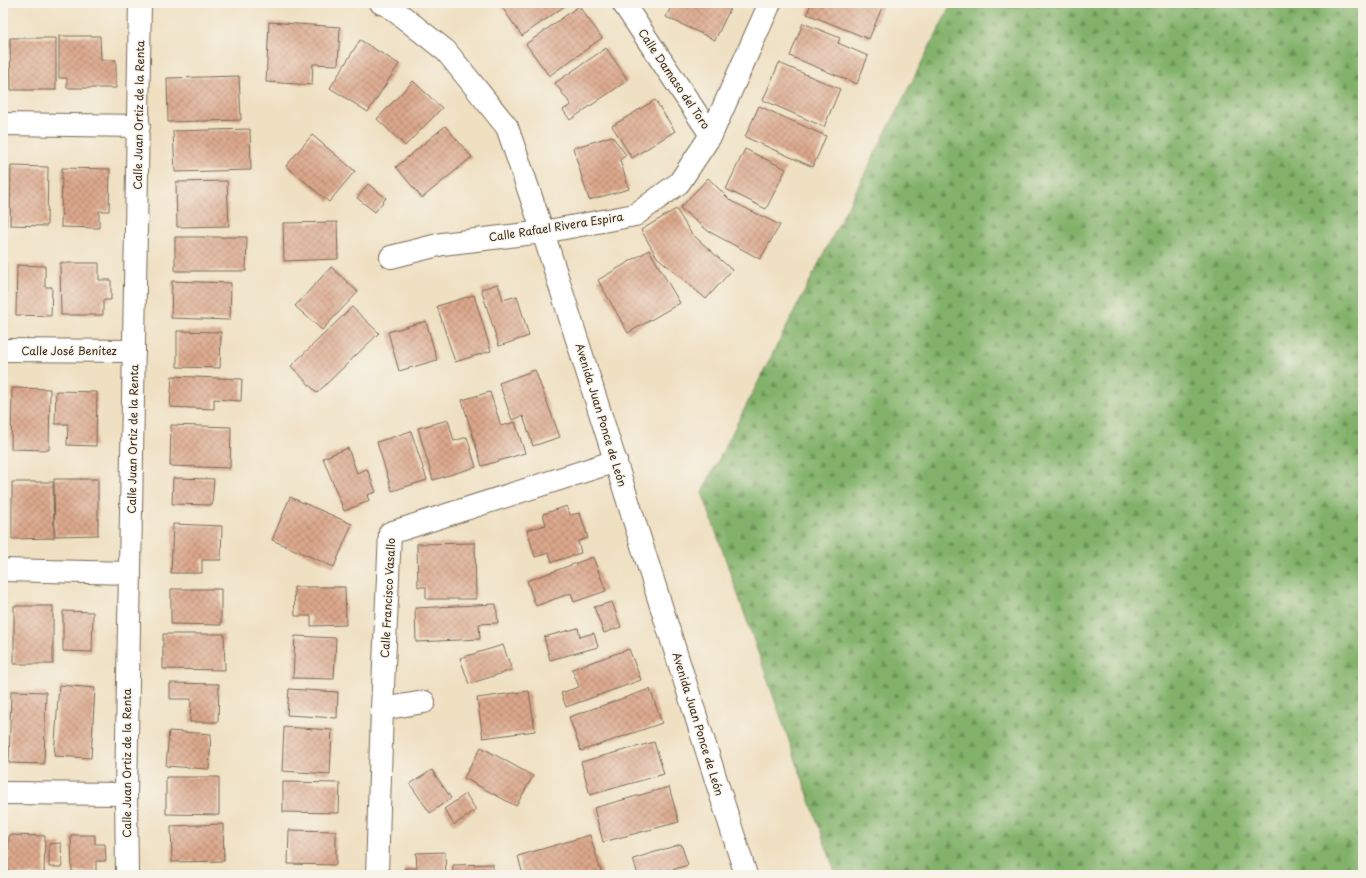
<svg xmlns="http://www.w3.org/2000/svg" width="1366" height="878" font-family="'Playpen Sans',sans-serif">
	<defs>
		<pattern id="forest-firs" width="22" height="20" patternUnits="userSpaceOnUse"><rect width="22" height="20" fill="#82b26b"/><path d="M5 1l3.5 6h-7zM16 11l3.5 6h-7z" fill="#6c9157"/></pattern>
		<pattern id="building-cross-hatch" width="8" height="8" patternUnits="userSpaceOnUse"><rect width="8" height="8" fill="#dca88c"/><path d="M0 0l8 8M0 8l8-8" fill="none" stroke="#b48972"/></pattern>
	</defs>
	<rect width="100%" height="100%" fill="#f7f3e8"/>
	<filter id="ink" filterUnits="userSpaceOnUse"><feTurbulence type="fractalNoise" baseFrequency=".025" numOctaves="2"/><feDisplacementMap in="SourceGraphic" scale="8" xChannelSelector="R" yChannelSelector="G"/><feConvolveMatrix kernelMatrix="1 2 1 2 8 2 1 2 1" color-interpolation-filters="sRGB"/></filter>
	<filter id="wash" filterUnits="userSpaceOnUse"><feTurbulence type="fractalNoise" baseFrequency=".012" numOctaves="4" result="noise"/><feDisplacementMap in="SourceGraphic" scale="16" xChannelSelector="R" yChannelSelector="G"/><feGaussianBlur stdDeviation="0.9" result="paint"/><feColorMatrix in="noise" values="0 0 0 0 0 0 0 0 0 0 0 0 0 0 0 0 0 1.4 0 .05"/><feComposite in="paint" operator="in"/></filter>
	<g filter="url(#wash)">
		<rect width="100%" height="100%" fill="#efe0c2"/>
		<path fill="url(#forest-firs)" stroke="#5e6e44" d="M952 3H1363V875H836L702 492Z"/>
		<g id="blocks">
			<g fill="url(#building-cross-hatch)">
				<path d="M499 3H569L522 36Z"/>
				<path d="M673 3H733L715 40 666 17Z"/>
				<path d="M811 3H877L883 5 869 39 807 14Z"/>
				<path d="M579 6 602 38 549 76 526 44Z"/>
				<path d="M269 22 340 27 338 65 313 64 312 85 266 82Z"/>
				<path d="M803 23 840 38 838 43 868 56 857 84 790 56Z"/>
				<path d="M59 36H100L101 60H116V88H67V78H59Z"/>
				<path d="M10 38H56V90H11Z"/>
				<path d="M360 40 399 64 368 112 330 88Z"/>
				<path d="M606 48 628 80 570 120 563 110 571 105 555 83Z"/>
				<path d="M779 63 840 89 824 127 763 100Z"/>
				<path d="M239 76 241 120 168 122 167 78Z"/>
				<path d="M413 81 442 108 405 146 377 119Z"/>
				<path d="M655 100 675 131 632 158 612 126Z"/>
				<path d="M759 106 826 136 813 167 745 137Z"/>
				<path d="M445 126 472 157 422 198 396 167Z"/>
				<path d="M250 129 251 170 175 172 173 131Z"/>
				<path d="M312 135 355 171 329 202 286 166Z"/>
				<path d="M612 136 626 155 620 160 629 189 589 200 573 148Z"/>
				<path d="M745 149 786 169 766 209 726 189Z"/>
				<path d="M11 166 48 167 47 226 10 225Z"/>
				<path d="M3 167H8L6 226H3Z"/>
				<path d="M62 168 110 169 109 211H99V228L61 227Z"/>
				<path d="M708 178 731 201 780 225 760 259 708 231 680 208Z"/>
				<path d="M227 181 229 226 177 227 176 182Z"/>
				<path d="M368 184 386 198 375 212 357 198Z"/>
				<path d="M676 209 691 233 732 270 706 299 657 257 641 230Z"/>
				<path d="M337 222 338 259 284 261 283 223Z"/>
				<path d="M175 237H247L246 271H175Z"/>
				<path d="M649 250 680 303 628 333 598 280Z"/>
				<path d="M60 263H99V280H111V300H103V315H61Z"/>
				<rect x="3" y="264" width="3" height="51"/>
				<path d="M17 265 45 266V287H52L51 316 16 315Z"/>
				<path d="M331 267 358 292 322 330 295 306Z"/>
				<path d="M172 281 231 283 230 320 171 318Z"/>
				<path d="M498 284 503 300 517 296 529 336 499 346 481 289Z"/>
				<path d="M474 295 491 351 455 362 437 306Z"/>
				<path d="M352 307 379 333 317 393 291 366Z"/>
				<path d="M426 321 437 360 399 371 388 332Z"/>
				<path d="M177 331 221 332 220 368 177 367Z"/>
				<path d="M535 370 560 437 533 446 523 416 512 420 499 383Z"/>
				<path d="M172 376 242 379 241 401 214 399V409L170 407Z"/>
				<path d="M12 388 50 389 49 450 11 449Z"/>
				<path d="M56 391 97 392 96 446 67 445 68 424H55Z"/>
				<path d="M490 392 501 426 515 422 525 453 482 466 462 400Z"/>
				<path d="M448 420 454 441 467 437 476 467 433 480 418 428Z"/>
				<path d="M171 425 231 427 230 468 170 466Z"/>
				<path d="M411 431 427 480 392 491 377 442Z"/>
				<path d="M348 448 357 473 367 469 376 492 367 495 369 501 344 511 323 458Z"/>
				<path d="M173 478 214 479 212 505 172 504Z"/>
				<path d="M54 479H98V535L55 536Z"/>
				<path d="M12 482H53L54 538 12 539Z"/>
				<path d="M290 497 352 524 334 567 272 540Z"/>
				<path d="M567 506 570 515 580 513 588 538 578 541 581 553 552 562 549 553 535 557 527 530 546 525 543 514Z"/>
				<path d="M173 524 222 526 221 560H202V573H171Z"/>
				<path d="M475 543 476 599H426V587H418L417 544Z"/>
				<path d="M593 557 606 591 574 602 571 593 536 606 527 581Z"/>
				<path d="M294 587H345L346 625 311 626V616H295Z"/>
				<path d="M171 589H221V625L171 624Z"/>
				<path d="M612 602 621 627 604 633 594 607Z"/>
				<path d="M496 604 498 623 479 624 480 639 416 642 415 608Z"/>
				<rect x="14" y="606" width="39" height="58"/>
				<path d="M63 611 93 612 92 652 63 651Z"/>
				<path d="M578 628 580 637 594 633 598 647 550 660 544 637Z"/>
				<path d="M163 634H224L225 670 163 669Z"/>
				<path d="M295 636 336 638 334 679 293 678Z"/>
				<path d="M503 645 512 670 469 684 460 658Z"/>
				<path d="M629 649 641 680 566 707 561 693 579 687 572 669Z"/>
				<path d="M170 683 219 684 218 722H190L191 699H170Z"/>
				<path d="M59 685 95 688 91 758 54 756Z"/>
				<path d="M289 689 338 692 337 718 287 715Z"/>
				<path d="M650 689 662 723 581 751 569 717Z"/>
				<path d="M11 691 46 692 44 764 9 763Z"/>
				<path d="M529 691 535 731 483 738 477 698Z"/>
				<path d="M284 727 332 730 330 774 282 771Z"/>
				<path d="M169 731 211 734 209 769 166 766Z"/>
				<path d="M654 742 664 774 590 795 581 762Z"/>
				<path d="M481 747 533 776 516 806 464 778Z"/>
				<path d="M432 770 451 798 430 813 410 784Z"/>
				<path d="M166 777H219V815L166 814Z"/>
				<path d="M283 782 340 783 339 813 283 812Z"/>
				<path d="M669 787 679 822 603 842 594 808Z"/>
				<path d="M466 794 476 810 454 825 444 809Z"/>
				<path d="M223 824 224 861 172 862 171 826Z"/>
				<path d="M289 830 336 831V865L288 864Z"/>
				<path d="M9 835 45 836 44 875H8Z"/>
				<path d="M71 835H95V844H105L106 861H96V872H72Z"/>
				<path d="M590 835 602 875H523L518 856Z"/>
				<path d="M61 843 62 867H49V844Z"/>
				<path d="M681 844 688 865 656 875H638L633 859Z"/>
				<path d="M445 852 446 875H405L404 868H417L416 853Z"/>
				<path d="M493 864V875H453V865Z"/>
			</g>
		</g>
	</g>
	<g filter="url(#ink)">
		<use href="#blocks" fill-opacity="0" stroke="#7a6a57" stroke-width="1"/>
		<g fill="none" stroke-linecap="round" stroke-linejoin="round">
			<g stroke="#7a6a57" stroke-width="24">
				<g id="minor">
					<path d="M381 3 389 6 446 51 507 127 543 232 746 875"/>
					<path d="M623 3 711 135"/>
					<path d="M3 124 139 126"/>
					<path d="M391 257 442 244 543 232 635 215 679 183 711 135 770 3"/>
					<path d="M3 350 134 351"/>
					<path d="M3 570 130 573"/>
					<path d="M382 709 424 702"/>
					<path d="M3 793 126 794"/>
					<path d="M127 875 126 794 140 3"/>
					<path d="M377 875 382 709 390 533 616 461"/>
				</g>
			</g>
			<use href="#minor" stroke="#fff" stroke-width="22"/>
		</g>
	</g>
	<g text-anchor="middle" stroke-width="3" stroke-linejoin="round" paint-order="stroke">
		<g font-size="11" fill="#3b2a1e" stroke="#f7f3e8">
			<text transform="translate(674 79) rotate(56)" y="4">Calle Damaso del Toro</text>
			<text transform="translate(139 115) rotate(-89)" y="4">Calle Juan Ortiz de la Renta</text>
			<text transform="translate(556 227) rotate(-9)" y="4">Calle Rafael Rivera Espira</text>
			<text x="69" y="355">Calle José Benítez</text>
			<text transform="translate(601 415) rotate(73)" y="4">Avenida Juan Ponce de León</text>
			<text transform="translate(133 439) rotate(-89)" y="4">Calle Juan Ortiz de la Renta</text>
			<text transform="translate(388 598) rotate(-87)" y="4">Calle Francisco Vasallo</text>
			<text transform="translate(698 724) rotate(73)" y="4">Avenida Juan Ponce de León</text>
			<text transform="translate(127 763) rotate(-90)" y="4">Calle Juan Ortiz de la Renta</text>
		</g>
	</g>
	<rect width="1366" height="878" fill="none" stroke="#f7f3e8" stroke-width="16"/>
</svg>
